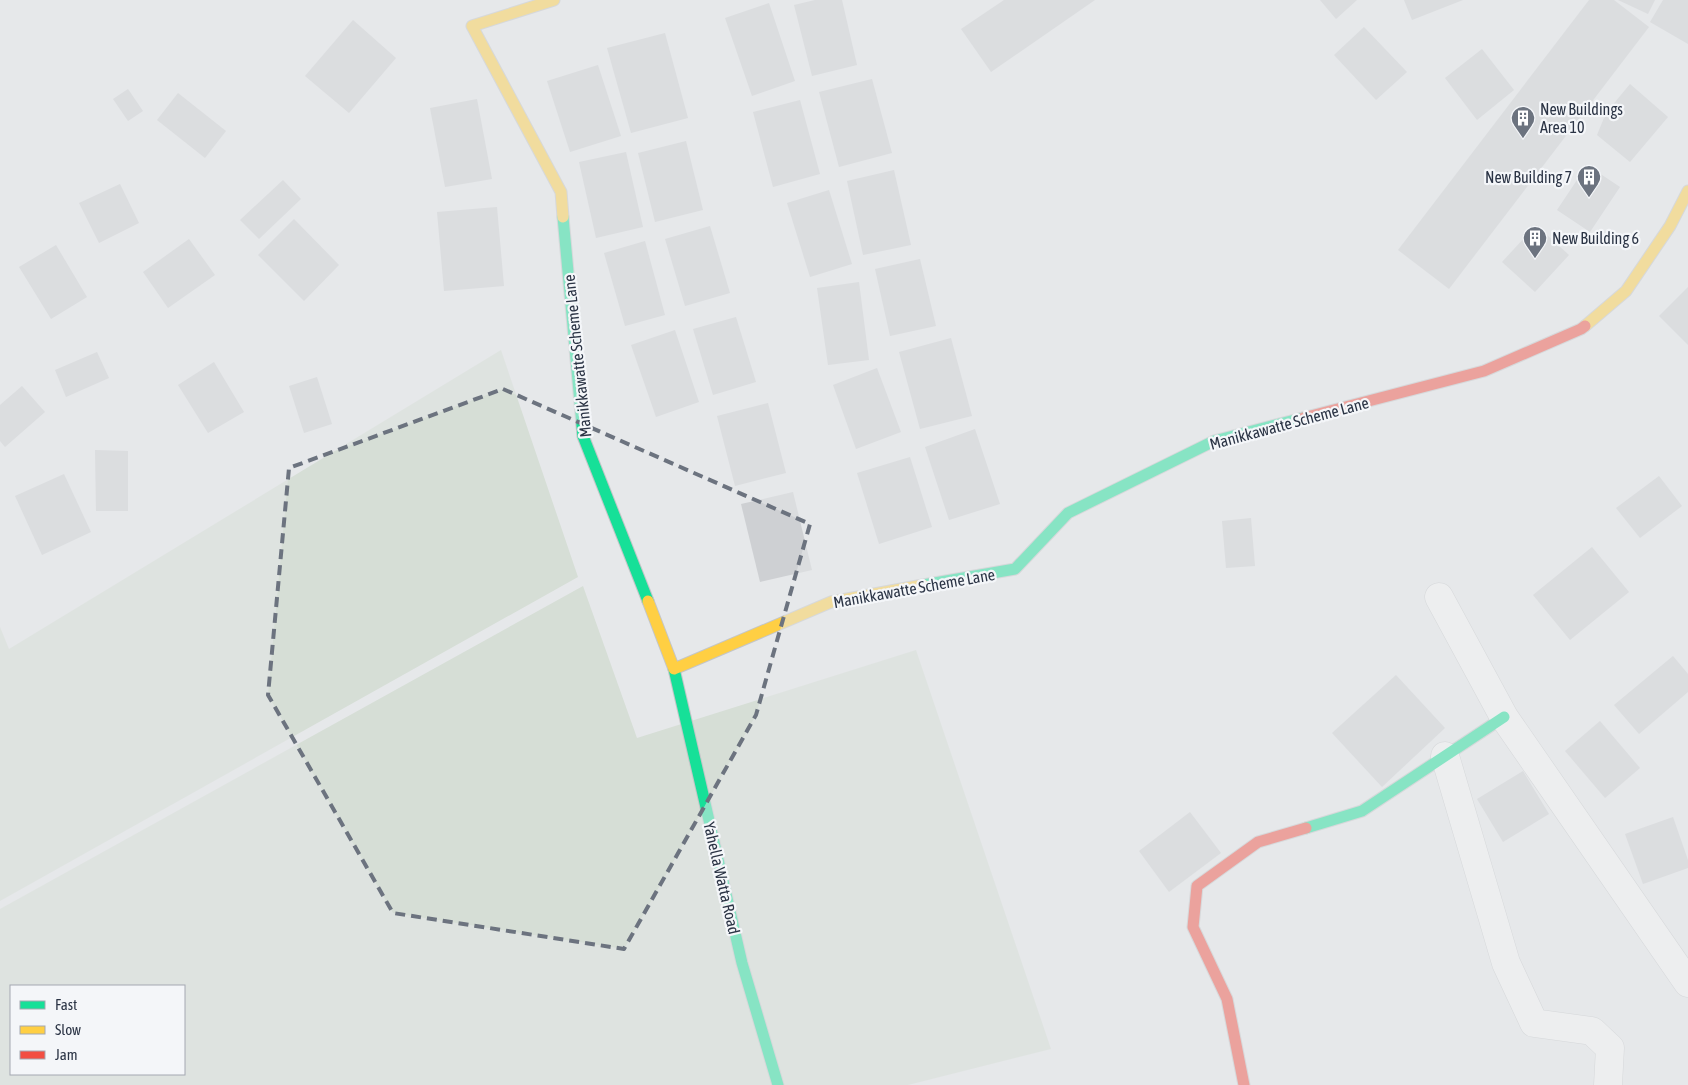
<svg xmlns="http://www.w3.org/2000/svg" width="1688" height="1085" font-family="'Asap Condensed',sans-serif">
	<rect width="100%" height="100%" fill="#e6e8ea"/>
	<g fill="#d6ded6" fill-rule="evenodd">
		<path d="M501 350 578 577 0 901V627L9 649Z"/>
		<path d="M583 586 637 738 916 650 1051 1049 908 1085H0V909ZM11 986H184V1074H11Z"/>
	</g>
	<g fill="#ced0d3">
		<path d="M815 0H842L857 65 812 76 794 5Z"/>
		<path d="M1004 0H1095L991 72 961 29Z"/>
		<path d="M1320 0H1357L1336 19Z"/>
		<path d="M1404 0H1463L1412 20Z"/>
		<path d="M1589 0H1614L1649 27 1449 289 1398 250Z"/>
		<path d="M1618 0H1655L1648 14Z"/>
		<path d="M1663 0H1688V44L1650 22Z"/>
		<path d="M769 3 795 81 752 96 725 18Z"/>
		<path d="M353 20 396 58 349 113 305 76Z"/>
		<path d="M1364 27 1407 72 1376 100 1334 55Z"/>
		<path d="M665 33 688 118 631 133 607 48Z"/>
		<path d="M1482 49 1514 90 1477 120 1445 78Z"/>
		<path d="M598 65 621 136 570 152 547 81Z"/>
		<path d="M872 79 892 153 839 167 819 92Z"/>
		<path d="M1630 84 1668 117 1630 162 1597 135 1606 113Z"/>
		<path d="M128 89 143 111 128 121 113 99Z"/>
		<path d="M178 93 226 131 205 158 157 120Z"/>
		<path d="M477 99 492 179 445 187 430 108Z"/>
		<path d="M800 100 820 174 773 187 753 112Z"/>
		<path d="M686 141 703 210 655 222 638 153Z"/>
		<path d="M626 152 643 227 596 238 579 162Z"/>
		<path d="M1587 165 1620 187 1590 232 1557 210Z"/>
		<path d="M894 170 911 245 863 255 847 181Z"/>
		<path d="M283 180 301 199 259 239 240 220Z"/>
		<path d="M120 184 139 223 99 243 79 203Z"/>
		<path d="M829 190 852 264 810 277 787 203Z"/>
		<path d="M497 207 504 286 444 291 437 212Z"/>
		<path d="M294 219 339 265 304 301 258 255Z"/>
		<path d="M1536 225 1569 255 1535 292 1502 262Z"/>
		<path d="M710 226 730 293 685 306 665 239Z"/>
		<path d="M189 239 215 275 168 308 143 272Z"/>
		<path d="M645 241 665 315 625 326 604 253Z"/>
		<path d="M56 245 87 297 51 319 19 267Z"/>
		<path d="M920 259 936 326 890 336 875 269Z"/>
		<path d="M859 282 869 360 828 365 817 288Z"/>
		<path d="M1688 287V345L1659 316Z"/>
		<path d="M736 317 756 382 713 395 693 329Z"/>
		<path d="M675 330 699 402 656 417 631 345Z"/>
		<path d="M951 338 972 416 920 429 899 352Z"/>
		<path d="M97 352 109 378 66 397 55 370Z"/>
		<path d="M214 362 244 412 208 433 178 385Z"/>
		<path d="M877 368 901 432 856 449 833 385Z"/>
		<path d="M317 377 332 424 304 433 289 386Z"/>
		<path d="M22 386 45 412 5 447 0 441V405Z"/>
		<path d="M768 403 786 473 735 486 717 416Z"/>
		<path d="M975 429 1000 504 949 520 925 447Z"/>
		<path d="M95 450 128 451V511H96Z"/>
		<path d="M910 457 932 527 879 544 857 473Z"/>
		<path d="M64 474 91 532 42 555 15 496Z"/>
		<path d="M1659 476 1682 506 1640 538 1616 508Z"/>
		<path d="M793 492 812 570 760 582 741 504Z"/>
		<path d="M1251 518 1255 566 1226 568 1222 521Z"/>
		<path d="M1592 547 1629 592 1570 640 1533 595Z"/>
		<path d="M1673 656 1688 674V692L1639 734 1614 705Z"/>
		<path d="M1396 675 1445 728 1382 787 1332 733Z"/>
		<path d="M1600 721 1640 768 1605 798 1565 751Z"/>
		<path d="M1523 771 1549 814 1503 842 1477 799Z"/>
		<path d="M1190 812 1221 853 1169 892 1139 851Z"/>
		<path d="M1673 817 1688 860V868L1643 884 1625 834Z"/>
	</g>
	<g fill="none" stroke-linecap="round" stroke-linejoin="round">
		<g stroke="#c4c6c8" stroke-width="29">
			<g id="street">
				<path d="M1439 597 1504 717 1688 983"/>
				<path d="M1445 756 1506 963 1534 1023 1592 1031 1610 1048 1608 1085"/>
			</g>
		</g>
		<g stroke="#c4c6c8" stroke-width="13">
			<g id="fast">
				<path d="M563 217 583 436 648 601"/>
				<path d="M923 585 1015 569 1068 513 1214 441 1303 418"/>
				<path d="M674 669 742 963 778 1085"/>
				<path d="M1306 828 1362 811 1504 717"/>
			</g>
		</g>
		<g stroke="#c4c6c8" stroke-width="13">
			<g id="slow">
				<path d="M554 0 472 26 561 192 563 217"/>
				<path d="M1585 326 1626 291 1670 226 1688 191"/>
				<path d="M648 601 674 669 831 602 923 585"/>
			</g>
		</g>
		<g stroke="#c4c6c8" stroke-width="13">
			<g id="jam">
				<path d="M1303 418 1484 371 1581 329 1585 326"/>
				<path d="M1244 1085 1227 999 1193 927 1197 886 1258 842 1306 828"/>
			</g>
		</g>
		<use href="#street" stroke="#f5f6f7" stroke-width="28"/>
		<use href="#fast" stroke="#16e098" stroke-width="11"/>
		<use href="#slow" stroke="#ffcf43" stroke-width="11"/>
		<use href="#jam" stroke="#f24e42" stroke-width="11"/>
	</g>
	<path d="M0 0H1688V1085H0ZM503 389 810 524 756 715 624 949 393 913 268 695 289 468Z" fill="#e6e8ea" fill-opacity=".55" fill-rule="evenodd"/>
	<path fill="none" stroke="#6c737f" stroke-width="4" stroke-dasharray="10 6" stroke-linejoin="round" d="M503 389 810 524 756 715 624 949 393 913 268 695 289 468Z"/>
	<defs>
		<g id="building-pin" transform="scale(1.25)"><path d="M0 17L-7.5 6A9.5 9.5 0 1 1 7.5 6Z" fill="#6c737f" stroke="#f4f6f9"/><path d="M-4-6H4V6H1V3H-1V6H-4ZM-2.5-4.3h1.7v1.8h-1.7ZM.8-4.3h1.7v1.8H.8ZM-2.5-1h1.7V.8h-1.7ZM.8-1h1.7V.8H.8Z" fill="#fff"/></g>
	</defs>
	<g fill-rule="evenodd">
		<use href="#building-pin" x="1523" y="118"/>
		<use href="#building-pin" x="1589" y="177"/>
		<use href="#building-pin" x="1535" y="238"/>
	</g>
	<g text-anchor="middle" stroke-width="4.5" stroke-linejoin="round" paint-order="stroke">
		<g font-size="16" fill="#2b3445" stroke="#f4f6f9" text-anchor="start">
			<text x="1540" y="115">New Buildings<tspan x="1540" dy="18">Area 10</tspan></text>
			<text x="1572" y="183" text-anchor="end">New Building 7</text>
			<text x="1552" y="244">New Building 6</text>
		</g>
		<g font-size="16" fill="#2b3445" stroke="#f4f6f9">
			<text transform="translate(577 356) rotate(-96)" y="6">Manikkawatte Scheme Lane</text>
			<text transform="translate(1289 423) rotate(-15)" y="6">Manikkawatte Scheme Lane</text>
			<text transform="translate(914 588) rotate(-10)" y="6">Manikkawatte Scheme Lane</text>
			<text transform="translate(722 878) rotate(77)" y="6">Yahella Watta Road</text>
		</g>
	</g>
	<rect x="10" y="985" width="175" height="90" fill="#f4f6f9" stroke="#a4a8b1"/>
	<rect x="20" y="1001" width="25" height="8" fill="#16e098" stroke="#a4a8b1"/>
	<text x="55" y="1010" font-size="15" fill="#2b3445">Fast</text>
	<rect x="20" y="1026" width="25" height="8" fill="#ffcf43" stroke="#a4a8b1"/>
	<text x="55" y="1035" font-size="15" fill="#2b3445">Slow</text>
	<rect x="20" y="1051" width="25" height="8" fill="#f24e42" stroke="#a4a8b1"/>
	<text x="55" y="1060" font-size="15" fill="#2b3445">Jam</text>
</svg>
